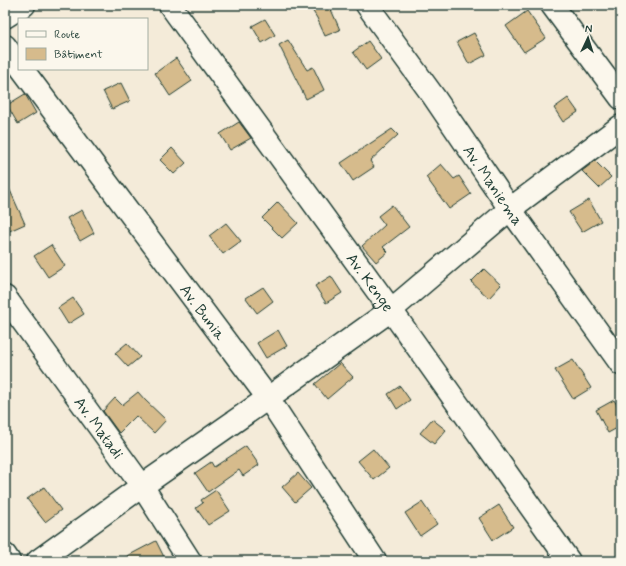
<svg xmlns="http://www.w3.org/2000/svg" width="626" height="566" font-family="Mynerve,sans-serif">
	<rect width="100%" height="100%" fill="#f4ebd9"/>
	<filter id="ink" filterUnits="userSpaceOnUse"><feTurbulence type="fractalNoise" baseFrequency=".025" numOctaves="2"/><feDisplacementMap in="SourceGraphic" scale="8" xChannelSelector="R" yChannelSelector="G"/><feConvolveMatrix kernelMatrix="1 2 1 2 8 2 1 2 1" color-interpolation-filters="sRGB"/></filter>
	<g filter="url(#ink)">
		<g fill="#d6bb8c" stroke="#1f3d34">
			<path d="M309 5H329L340 30 325 36 317 18Z"/>
			<path d="M527 11 546 38 524 52 506 26Z"/>
			<path d="M265 19 275 35 262 43 252 26Z"/>
			<path d="M474 33 486 55 469 64 457 42Z"/>
			<path d="M288 40 307 70 313 67 324 90 306 99 279 45Z"/>
			<path d="M368 41 381 59 366 70 353 52Z"/>
			<path d="M176 58 192 81 170 96 155 73Z"/>
			<path d="M121 83 130 101 112 109 103 91Z"/>
			<path d="M25 94 36 113 18 124 7 105Z"/>
			<path d="M568 98 578 112 563 122 554 108Z"/>
			<path d="M239 122 251 138 230 150 220 134Z"/>
			<path d="M392 129 398 135 370 161 374 167 353 181 341 163Z"/>
			<path d="M172 148 186 163 174 174 160 160Z"/>
			<path d="M595 161 611 177 599 188 582 171Z"/>
			<path d="M441 164 454 179 459 176 471 194 449 209 426 177Z"/>
			<path d="M5 179 25 224 5 233Z"/>
			<path d="M589 200 601 221 582 232 569 212Z"/>
			<path d="M278 202 298 223 282 238 262 218Z"/>
			<path d="M392 205 409 227 383 247 388 252 376 262 362 246 385 225 378 216Z"/>
			<path d="M82 210 94 233 80 241 67 218Z"/>
			<path d="M226 223 241 241 223 254 209 236Z"/>
			<path d="M51 245 65 266 48 277 34 256Z"/>
			<path d="M484 269 501 285 489 298 471 282Z"/>
			<path d="M331 276 342 293 326 303 315 286Z"/>
			<path d="M263 287 273 301 257 313 246 298Z"/>
			<path d="M73 298 84 314 68 324 58 308Z"/>
			<path d="M278 330 287 346 266 358 257 343Z"/>
			<path d="M127 343 140 357 128 367 115 353Z"/>
			<path d="M573 360 591 388 573 399 555 370Z"/>
			<path d="M340 363 353 377 327 399 315 384Z"/>
			<path d="M400 386 410 400 397 409 388 394Z"/>
			<path d="M138 392 145 400 166 420 154 433 136 416 119 433 103 411 115 398 122 405Z"/>
			<path d="M614 400 621 412V426L608 433 596 410Z"/>
			<path d="M432 419 446 430 434 444 420 433Z"/>
			<path d="M246 446 259 465 243 476 239 470 208 492 195 473 211 462 214 467Z"/>
			<path d="M373 449 389 468 374 480 358 461Z"/>
			<path d="M298 473 311 488 295 502 282 487Z"/>
			<path d="M44 487 61 510 45 522 27 499Z"/>
			<path d="M216 490 230 511 208 525 196 508 203 503 201 500Z"/>
			<path d="M422 502 437 524 420 536 405 513Z"/>
			<path d="M499 505 513 527 493 540 479 518Z"/>
			<path d="M156 541 164 557 156 561H118Z"/>
		</g>
		<g fill="none" stroke-linecap="round" stroke-linejoin="round">
			<g stroke="#1f3d34" stroke-width="25">
				<g id="street">
					<path id="s1" d="M170 5 391 310 569 561"/>
					<path id="s2" d="M367 5 434 97 510 209 621 364"/>
					<path d="M552 5 621 98"/>
					<path d="M5 17 24 5"/>
					<path d="M5 46 19 65"/>
					<path id="s3" d="M22 69 268 398 375 561"/>
					<path id="s4" d="M5 297 142 486 190 561"/>
					<path d="M5 555 9 561"/>
					<path d="M38 561 142 486 268 398 391 310 510 209 621 126"/>
				</g>
			</g>
			<use href="#street" stroke="#fbf7ec" stroke-width="22"/>
		</g>
	</g>
	<g text-anchor="middle" stroke-width="4" stroke-linejoin="round" paint-order="stroke">
		<g font-size="16" fill="#1f3d34" stroke="#fbf7ec">
			<text dy="6" stroke="none"><textPath href="#s2" startOffset="220">Av. Maniema</textPath></text>
			<text dy="6" stroke="none"><textPath href="#s1" startOffset="342">Av. Kenge</textPath></text>
			<text dy="6" stroke="none"><textPath href="#s3" startOffset="303">Av. Bunia</textPath></text>
			<text dy="6" stroke="none"><textPath href="#s4" startOffset="161">Av. Matadi</textPath></text>
		</g>
	</g>
	<rect width="626" height="566" fill="none" stroke="#fbf7ec" stroke-width="20"/>
	<rect x="10" y="10" width="606" height="546" fill="none" stroke="#1f3d34" stroke-width="1.5" filter="url(#ink)"/>
	<rect x="18" y="18" width="130" height="52" fill="#fbf7ec" stroke="#a3ada2"/>
	<rect x="26" y="31" width="20" height="6" fill="#fbf7ec" stroke="#a3ada2"/>
	<text x="54" y="38" font-size="12" fill="#1f3d34">Route</text>
	<rect x="26" y="48" width="20" height="12" fill="#d6bb8c" stroke="#a3ada2"/>
	<text x="54" y="58" font-size="12" fill="#1f3d34">Bâtiment</text>
	<g transform="translate(588 38) rotate(4)" stroke="#fbf7ec" stroke-width="3" paint-order="stroke">
	<path d="M0-3L7 15L0 10L-7 15Z" fill="#1f3d34"/>
	<text y="-6" font-size="11" font-weight="bold" text-anchor="middle" fill="#1f3d34">N</text>
	</g>
</svg>
